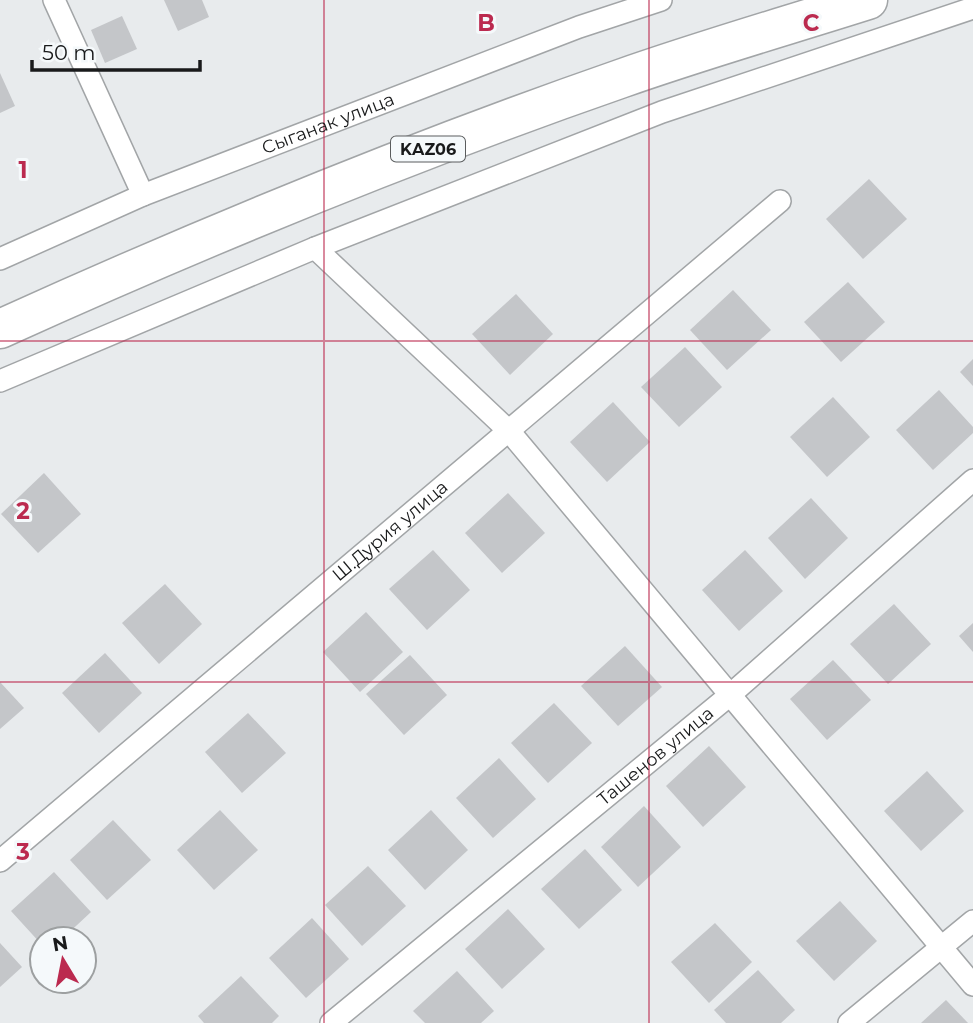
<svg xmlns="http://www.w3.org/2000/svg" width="973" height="1023" font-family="Montserrat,sans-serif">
	<rect width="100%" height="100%" fill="#e8ebed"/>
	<g fill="#c4c6c9">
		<path d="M164 0H202L209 17 178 31Z"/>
		<path d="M122 16 137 49 105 63 91 30Z"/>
		<path d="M0 73 15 106 0 113Z"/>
		<path d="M869 179 907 219 863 259 826 219Z"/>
		<path d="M848 282 885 322 841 362 804 322Z"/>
		<path d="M733 290 771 330 727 370 690 330Z"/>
		<path d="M516 294 553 334 510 375 472 334Z"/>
		<path d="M685 347 722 387 679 427 641 387Z"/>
		<path d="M973 359V386L960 372Z"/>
		<path d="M939 390 973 427V433L933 470 896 430Z"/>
		<path d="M833 397 870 437 827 477 790 437Z"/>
		<path d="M613 402 650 442 607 482 570 442Z"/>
		<path d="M44 473 81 514 38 553 1 514Z"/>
		<path d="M508 493 545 533 502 573 465 533Z"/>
		<path d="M811 498 848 538 805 579 768 538Z"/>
		<path d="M433 550 470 590 427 630 389 589Z"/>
		<path d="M745 550 783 591 739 631 702 590Z"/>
		<path d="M165 584 202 624 159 664 122 623Z"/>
		<path d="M894 604 931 644 888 684 850 644Z"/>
		<path d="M366 612 403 652 360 692 323 652Z"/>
		<path d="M973 623V652L959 636Z"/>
		<path d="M625 646 662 687 618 726 581 686Z"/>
		<path d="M105 653 142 693 99 733 62 693Z"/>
		<path d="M410 655 447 695 404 735 366 694Z"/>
		<path d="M833 660 871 700 827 740 790 699Z"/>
		<path d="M0 682 24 708 0 729Z"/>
		<path d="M554 703 592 743 548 783 511 743Z"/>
		<path d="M248 713 286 753 242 793 205 752Z"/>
		<path d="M709 746 746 787 703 827 666 786Z"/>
		<path d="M499 758 536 799 493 838 456 798Z"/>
		<path d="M927 771 964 811 921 851 884 811Z"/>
		<path d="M644 806 681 847 638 887 601 847Z"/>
		<path d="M220 810 258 850 214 890 177 850Z"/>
		<path d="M431 810 468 850 425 890 388 850Z"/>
		<path d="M113 820 151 860 107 900 70 860Z"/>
		<path d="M585 849 622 890 579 929 541 889Z"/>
		<path d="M368 866 406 906 362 946 325 905Z"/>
		<path d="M54 872 91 912 62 939H42V945L11 911Z"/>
		<path d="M840 901 877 941 834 981 796 941Z"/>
		<path d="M508 909 545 949 502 989 465 949Z"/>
		<path d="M312 918 349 959 306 998 269 958Z"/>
		<path d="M715 923 752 962 709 1003 671 962Z"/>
		<path d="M0 943 22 967 0 987Z"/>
		<path d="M758 970 795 1010 781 1023H726L714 1010Z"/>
		<path d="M457 971 494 1011 481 1023H425L413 1011Z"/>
		<path d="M241 976 279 1016 272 1023H204L198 1016Z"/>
		<path d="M946 1000 968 1023H921Z"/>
	</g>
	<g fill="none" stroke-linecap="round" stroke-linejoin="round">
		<g stroke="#a2a5a7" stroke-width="24">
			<g id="street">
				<path d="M54 0 143 195"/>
				<path d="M315 248 509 431 973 985"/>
				<path id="s1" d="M0 259 143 195 579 27 661 0"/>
				<path d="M0 381 315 248 662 112 973 8"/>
				<path id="s2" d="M0 861 780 201"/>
				<path id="s3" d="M331 1023 730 695 973 480"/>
				<path d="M849 1023 973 921"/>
			</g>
		</g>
		<g stroke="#a2a5a7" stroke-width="41">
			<path id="highway" d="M0 329C203 237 410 152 620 79 702 50 786 26 868 0"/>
		</g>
		<use href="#street" stroke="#fff" stroke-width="21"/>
		<use href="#highway" stroke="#fff" stroke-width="38"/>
	</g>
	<path fill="none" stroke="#bb2a4f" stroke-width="2" stroke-opacity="0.55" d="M324 0V1023M649 0V1023M0 341H973M0 682H973"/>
	<g text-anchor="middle" stroke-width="6" stroke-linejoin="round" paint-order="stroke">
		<rect fill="#f5f9fb" stroke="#5b5d5e" stroke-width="2" x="391" y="136.5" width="74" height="25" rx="5"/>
		<g font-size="16" font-weight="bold" fill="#191a1b">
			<text x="428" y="155">KАZ06</text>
		</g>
		<g font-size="18" fill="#191a1b" stroke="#f5f9fb">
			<text dy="6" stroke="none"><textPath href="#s1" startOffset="355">Сыганак улица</textPath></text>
			<text dy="6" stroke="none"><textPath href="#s2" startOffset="511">Ш.Дурия улица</textPath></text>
			<text dy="6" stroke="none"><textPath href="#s3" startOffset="420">Ташенов улица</textPath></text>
		</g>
	</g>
	<g font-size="23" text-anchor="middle" font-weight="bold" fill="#bb2a4f" stroke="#f5f9fb" stroke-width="6" stroke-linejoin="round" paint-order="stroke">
		<text x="486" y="31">B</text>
		<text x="811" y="31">C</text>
		<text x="23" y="178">1</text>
		<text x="23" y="519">2</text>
		<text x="23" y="860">3</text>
	</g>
	<g transform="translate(63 960) rotate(350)"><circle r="33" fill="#f5f9fb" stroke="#9da0a1" stroke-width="2"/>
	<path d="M0-5L12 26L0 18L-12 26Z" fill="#bb2a4f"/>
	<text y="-10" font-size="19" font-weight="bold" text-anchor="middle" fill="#191a1b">N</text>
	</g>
	<path d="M32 60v10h168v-10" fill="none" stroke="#191a1b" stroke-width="3.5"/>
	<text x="42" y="60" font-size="21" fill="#191a1b" stroke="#f5f9fb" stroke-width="5" paint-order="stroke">50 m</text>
</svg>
